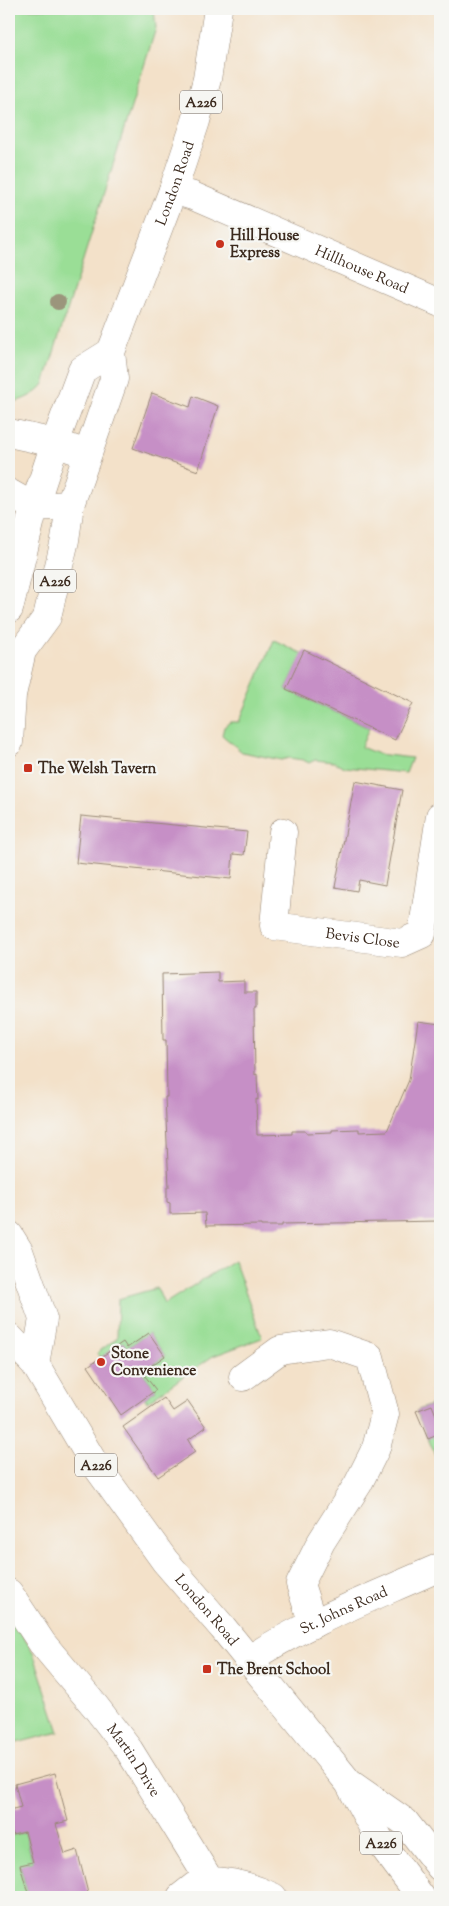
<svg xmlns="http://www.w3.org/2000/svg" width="449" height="1906" font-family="'Sorts Mill Goudy',serif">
	<rect width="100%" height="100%" fill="#f6f6f2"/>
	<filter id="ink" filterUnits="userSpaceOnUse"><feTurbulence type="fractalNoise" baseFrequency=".02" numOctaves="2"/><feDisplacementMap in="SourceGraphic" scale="10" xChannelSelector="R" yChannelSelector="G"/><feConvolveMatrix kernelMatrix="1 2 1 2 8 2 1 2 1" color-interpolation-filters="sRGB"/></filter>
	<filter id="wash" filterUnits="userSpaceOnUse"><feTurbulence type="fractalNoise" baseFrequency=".0096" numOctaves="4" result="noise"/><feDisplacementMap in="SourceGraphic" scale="20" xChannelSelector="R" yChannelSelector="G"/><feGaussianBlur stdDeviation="1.12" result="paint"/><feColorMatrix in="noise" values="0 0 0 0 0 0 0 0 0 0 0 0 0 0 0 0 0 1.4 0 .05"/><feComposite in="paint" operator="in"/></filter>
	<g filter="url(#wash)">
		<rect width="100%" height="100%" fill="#f3e1c9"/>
		<g fill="#9ade96" stroke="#6a845a">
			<path d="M9 9H154L156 28 44 384C36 395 21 401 9 403Z"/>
			<path d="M274 640 303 654 286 689 369 728 361 747 378 754 412 758 406 773 345 767 334 762 315 760 309 763 303 760 289 758 281 760 242 752 222 735 224 727 230 722H239Z"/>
			<path d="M234 1260 262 1338 213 1356 147 1402 145 1398 156 1390 142 1372 165 1356 149 1333 127 1348 123 1342 100 1358 97 1353 117 1338 118 1299 157 1288 164 1304Z"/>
			<path d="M440 1401V1466L416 1411Z"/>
			<path d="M9 1615 33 1652 59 1732 9 1745Z"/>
			<path d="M9 1821 13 1835 25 1832 33 1862 20 1866 29 1897H9Z"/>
		</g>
		<g id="blocks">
			<g fill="#c68fc6">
				<path d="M152 393 190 407 193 396 218 406 198 471 133 448Z"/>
				<path d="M304 650 413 703 395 740 286 689Z"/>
				<path d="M355 781 402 790 385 885 359 880 357 891 335 887Z"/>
				<path d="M81 816 247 832 244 855 233 854 231 879 76 863Z"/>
				<path d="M218 972V982L244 981V992H256V1009H254L255 1075 257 1074 258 1100 256 1099 257 1135 292 1134V1131H306L307 1133 332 1132V1130L359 1129V1132L387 1131 409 1080 418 1021 440 1024V1199H437L438 1221 282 1224V1226H261V1225L206 1226 205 1213 170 1214V1203L167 1202V1187H169L165 1097H167L166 1040H163L162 974Z"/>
				<path d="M149 1333 165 1356 142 1372 156 1390 121 1415 88 1366 123 1342 127 1348Z"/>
				<path d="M164 1398 173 1411 188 1401 206 1427 188 1440 195 1452 158 1477 123 1427Z"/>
				<path d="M432 1405 440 1425V1434L428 1439 416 1411Z"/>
				<path d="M55 1773 68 1821 56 1824 60 1838 65 1854 77 1850 89 1897H29L20 1865 33 1862 25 1832 13 1835 9 1821V1810L21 1807 15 1784Z"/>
			</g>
		</g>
	</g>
	<g filter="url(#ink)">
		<use href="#blocks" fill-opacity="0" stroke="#978674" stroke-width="1"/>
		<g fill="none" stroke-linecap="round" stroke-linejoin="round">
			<g stroke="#978674" stroke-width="29">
				<g id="minor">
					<path id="s1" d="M173 190 193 196 440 303"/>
					<path d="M9 433 55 443 87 454"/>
					<path d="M9 493 34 507 70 505"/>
					<path id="s2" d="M283 832 274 926 402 943 422 934 440 816"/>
					<path d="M243 1377 280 1350 329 1343 370 1357 385 1414 376 1448 358 1484 321 1542 300 1584 313 1624"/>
					<path id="s3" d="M9 1593 42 1643 95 1706 129 1750 210 1881C233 1881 252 1887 273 1897"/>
					<path id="s4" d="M248 1660C308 1621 376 1596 440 1567"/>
					<path d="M181 1897 195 1886 210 1881"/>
				</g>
			</g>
			<g stroke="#978674" stroke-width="29">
				<g id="major">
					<path d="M9 609 34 507 55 443 82 370 111 352"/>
					<path id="s5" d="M9 742 12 695 22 651 47 617 65 540 70 505 114 379 111 352 173 190 196 121 207 79 218 9"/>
					<path d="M9 1235 19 1251 43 1319 35 1364"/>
					<path id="s6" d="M9 1337 35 1364 92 1460 165 1561 223 1628 349 1783 383 1846 421 1897"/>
					<path d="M352 1785 405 1822 440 1867"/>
				</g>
			</g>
			<use href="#minor" stroke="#fff" stroke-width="28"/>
			<use href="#major" stroke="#fff" stroke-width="28"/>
		</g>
		<circle fill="#9b957b" cx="58" cy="302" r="8"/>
	</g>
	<g fill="#c8321e" stroke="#f6f6f2" stroke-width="2">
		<circle cx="220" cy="244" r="5"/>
		<rect x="23" y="763" width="10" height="10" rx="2.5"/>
		<circle cx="101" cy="1362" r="5"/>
		<rect x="202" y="1664" width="10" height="10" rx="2.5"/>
	</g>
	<g text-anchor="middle" stroke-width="4.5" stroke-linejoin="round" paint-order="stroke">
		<g fill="#f6f6f2" stroke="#73675e" stroke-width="1">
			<rect x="180" y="90.5" width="42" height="23" rx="4"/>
			<rect x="34" y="569.5" width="42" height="23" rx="4"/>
			<rect x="75" y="1453.5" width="42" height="23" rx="4"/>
			<rect x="360" y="1831.5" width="42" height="23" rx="4"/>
		</g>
		<g font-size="14" font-weight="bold" fill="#3b2a1e">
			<text x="201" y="107">A226</text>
			<text x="55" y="586">A226</text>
			<text x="96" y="1470">A226</text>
			<text x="381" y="1848">A226</text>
		</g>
		<g font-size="15" fill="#3b2a1e" stroke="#f6f6f2">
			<text dy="5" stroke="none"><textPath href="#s5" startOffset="590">London Road</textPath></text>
			<text dy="5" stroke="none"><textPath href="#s1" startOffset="205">Hillhouse Road</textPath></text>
			<text dy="5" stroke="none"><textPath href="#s2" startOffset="184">Bevis Close</textPath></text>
			<text dy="5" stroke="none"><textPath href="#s6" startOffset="338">London Road</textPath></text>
			<text dy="5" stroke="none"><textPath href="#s4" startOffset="108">St. Johns Road</textPath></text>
			<text dy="5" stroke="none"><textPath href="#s3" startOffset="209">Martin Drive</textPath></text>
		</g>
		<g font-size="15" font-weight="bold" fill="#3b2a1e" stroke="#f6f6f2" text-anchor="start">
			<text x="230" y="240">Hill House<tspan x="230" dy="17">Express</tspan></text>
			<text x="38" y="773">The Welsh Tavern</text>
			<text x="111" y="1358">Stone<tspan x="111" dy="17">Convenience</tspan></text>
			<text x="217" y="1674">The Brent School</text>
		</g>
	</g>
	<rect width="449" height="1906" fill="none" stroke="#f6f6f2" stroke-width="30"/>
</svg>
